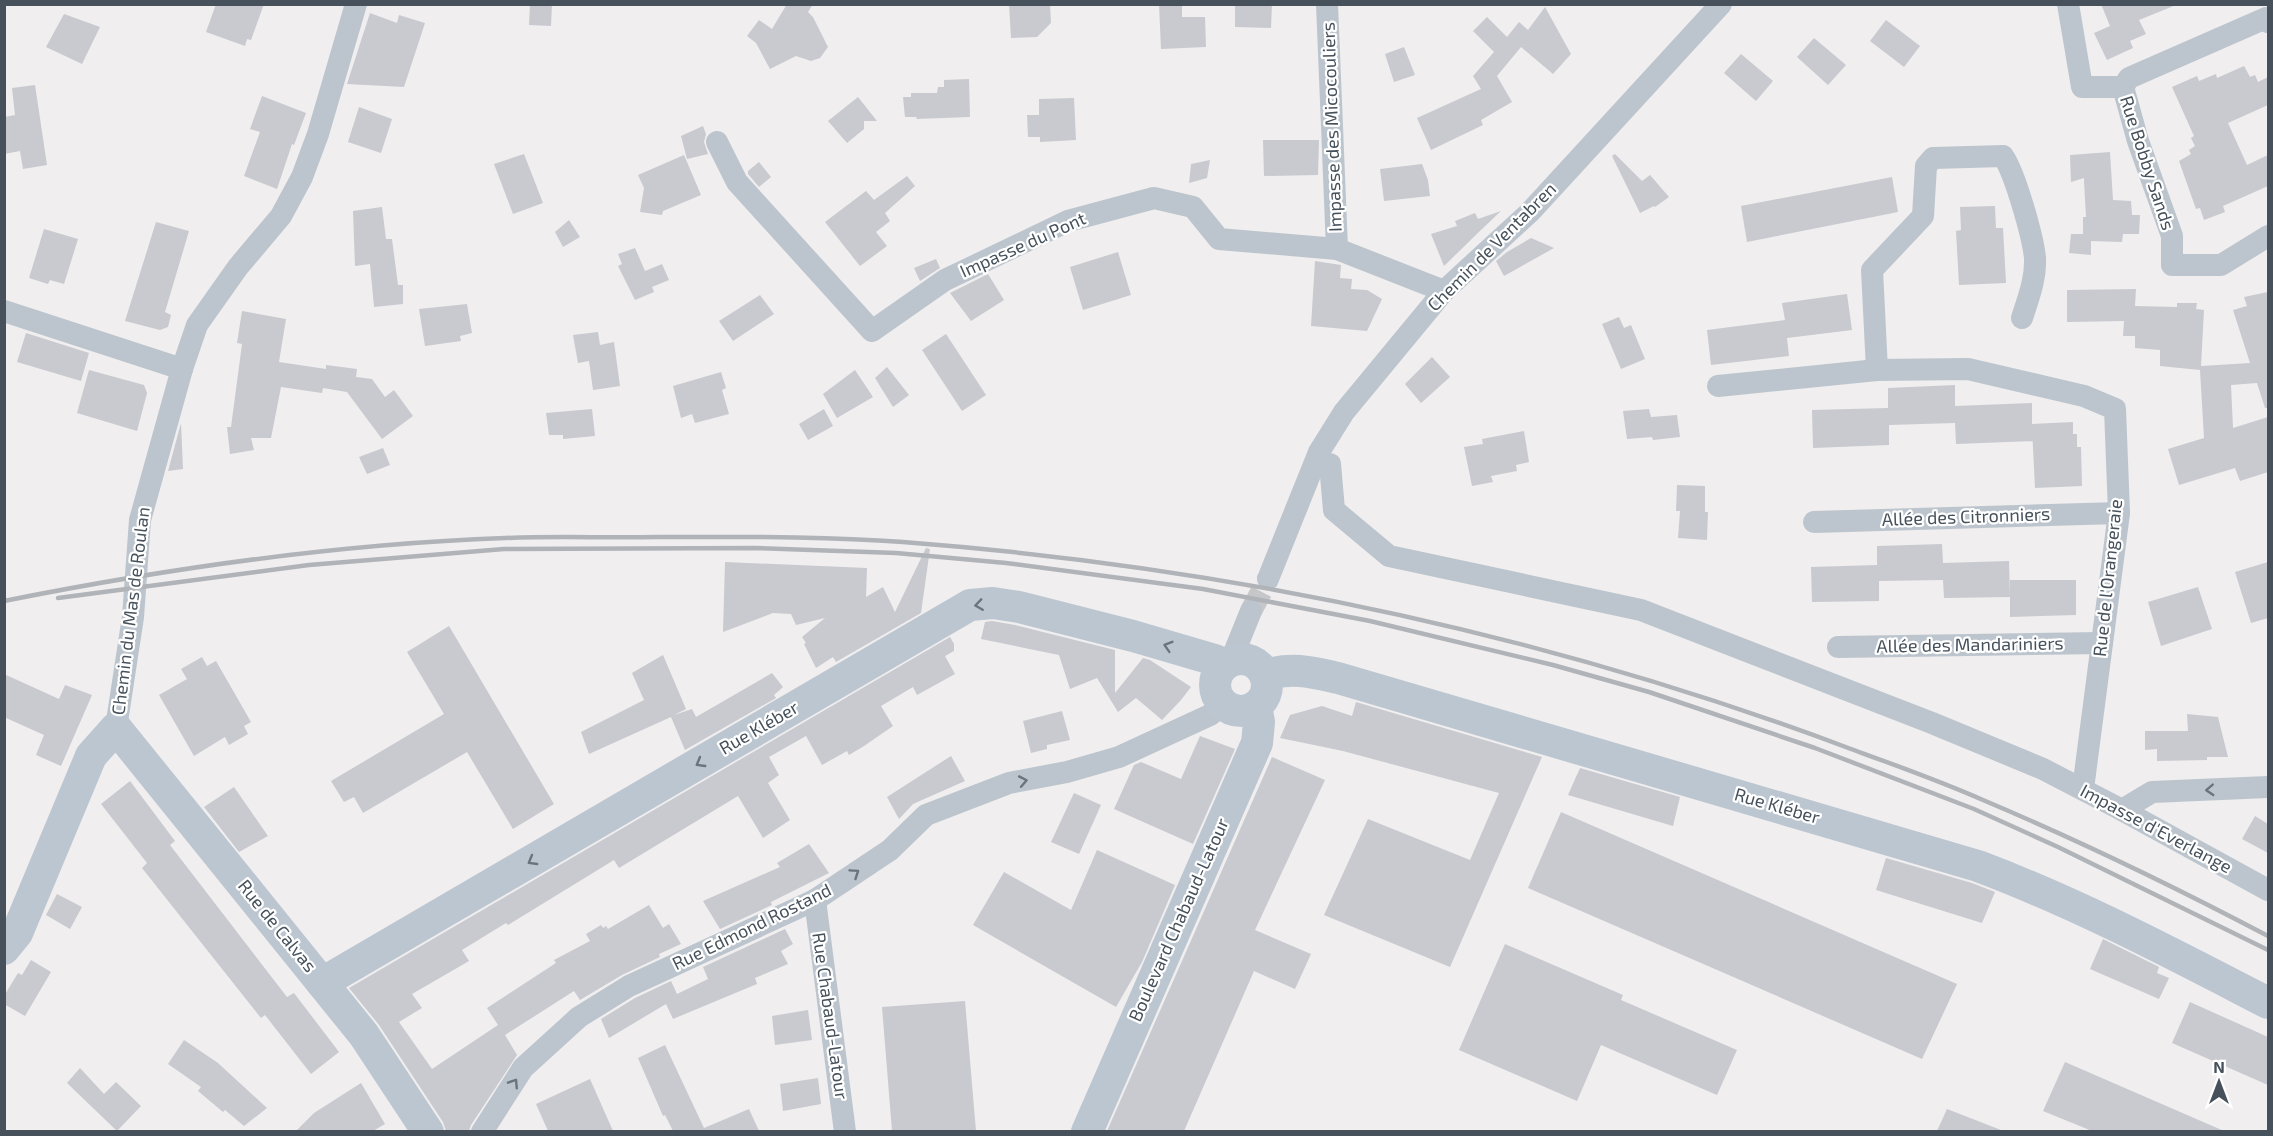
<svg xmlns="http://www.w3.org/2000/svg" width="2273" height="1136" font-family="'Exo 2',sans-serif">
	<rect width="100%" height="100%" fill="#f0eeee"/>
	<g fill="#c8cad0">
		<path d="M216 4H264L251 40 247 39 245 46 206 32Z"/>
		<path d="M530 4H552L551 26 529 25Z"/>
		<path d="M787 4H813L808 12 813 17 828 47 820 58 811 61 796 56 770 69 756 43 747 36 759 20 772 29Z"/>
		<path d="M1009 4H1050L1051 23 1037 37 1011 38Z"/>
		<path d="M1159 4H1182V17H1205L1206 47 1161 49Z"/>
		<path d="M1235 4H1272L1271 28 1235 27Z"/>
		<path d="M2101 4H2175L2176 5 2139 20 2146 34 2130 41 2133 48 2107 60 2094 33 2110 26Z"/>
		<path d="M1545 7 1571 54 1553 74 1521 47 1497 76 1512 102 1481 120 1483 125 1431 150 1417 118 1481 89 1473 76 1494 52 1473 31 1487 17 1507 37 1519 22 1528 30Z"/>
		<path d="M370 13 397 23 399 15 425 23 404 87 347 84Z"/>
		<path d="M64 14 100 27 82 64 46 47Z"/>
		<path d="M1886 20 1920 46 1904 67 1870 41Z"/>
		<path d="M1814 38 1846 65 1828 85 1797 57Z"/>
		<path d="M1404 47 1415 75 1394 82 1385 54Z"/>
		<path d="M1741 54 1773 81 1756 101 1724 73Z"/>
		<path d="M2244 66 2250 77 2255 75 2258 82 2268 77V105L2228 123 2247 165 2268 155V186L2223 206 2225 212 2204 220 2200 208 2196 209 2179 161 2191 154 2189 150 2195 146 2191 138 2194 136 2172 87 2197 76 2199 81 2216 74 2217 78Z"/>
		<path d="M969 79 970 117 916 119 917 117H905L903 97H911V93H937L938 87H944V80Z"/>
		<path d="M35 85 47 165 23 169 20 151 4 154V117L15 115 12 88Z"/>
		<path d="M262 96 306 113 294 145 292 144 277 189 244 176 260 132 250 129Z"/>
		<path d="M858 97 877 121H864V129L847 143 828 121Z"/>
		<path d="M1074 98 1076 140 1040 142V137H1028L1027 115H1039V99Z"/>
		<path d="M359 107 392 119 381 153 348 142Z"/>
		<path d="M703 126 706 134 704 142 708 154 687 159 681 136Z"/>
		<path d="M1263 140H1319L1318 175 1264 176Z"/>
		<path d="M2110 152 2113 200 2131 201 2132 215H2140L2139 234H2123L2122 242 2091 241V255L2069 253 2071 234H2083V217H2086L2084 181V178L2071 182 2070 155Z"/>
		<path d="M524 154 543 203 513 214 494 164Z"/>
		<path d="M1615 154 1642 181 1650 175 1669 197 1655 207 1654 206 1640 213 1612 156Z"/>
		<path d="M684 155 701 195 663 211 662 215 640 212 644 188 638 175Z"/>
		<path d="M1210 160 1207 178 1189 183 1191 164Z"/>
		<path d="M759 162 771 177 759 187 748 174V171Z"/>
		<path d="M1422 164 1428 180 1430 196 1384 201 1380 169Z"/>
		<path d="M907 176 915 186 885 213 890 221 876 232 887 246 860 266 825 222 866 191 874 200Z"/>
		<path d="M1892 177 1898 212 1747 242 1741 206Z"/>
		<path d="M1995 206 1996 228H2003L2006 283 1959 285 1956 231 1961 230 1960 207Z"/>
		<path d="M382 207 386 239H392L398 285H403V304L374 307 370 264 355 266 353 211Z"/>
		<path d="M1501 211 1482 229 1444 266 1431 234 1457 226 1455 221 1475 213 1478 219Z"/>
		<path d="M569 220 580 237 563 247 555 232Z"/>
		<path d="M156 222 189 231 165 312 171 315 168 327 160 330 125 321Z"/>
		<path d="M44 229 78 239 64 284 50 280 48 284 29 278Z"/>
		<path d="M1531 238 1554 248 1504 276 1496 261 1507 252Z"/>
		<path d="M635 248 645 271 662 264 669 280 652 287 654 292 635 300 618 266 622 264 618 254Z"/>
		<path d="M1118 252 1131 295 1083 310 1070 267Z"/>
		<path d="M936 259 940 268 920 281 914 268Z"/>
		<path d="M1315 261 1341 265 1340 278 1352 279 1351 289 1367 290 1382 299 1367 331 1311 326Z"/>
		<path d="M988 274 1004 300 971 321 950 293Z"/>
		<path d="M2136 289 2135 306 2177 307V303H2197L2196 309 2204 310 2201 366 2250 363 2233 310 2247 306 2244 297 2268 292V408H2265L2257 383 2231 385 2233 428 2268 417V472L2240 481 2235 468 2179 485 2168 449 2204 438 2200 370 2160 366V350L2135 348V336H2123L2124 321 2067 322V290Z"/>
		<path d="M1847 294 1852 330 1787 338 1789 356 1711 365 1707 330 1785 320 1782 303Z"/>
		<path d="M760 295 774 314 733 341 719 321Z"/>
		<path d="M467 304 472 333 460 336 461 341 425 346 419 309Z"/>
		<path d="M242 311 286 319 279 362 326 369V365L357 369 356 377 372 379 385 397 394 390 413 416 382 439 347 392 323 388 322 393 281 387 271 438H251L254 450 230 454 227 427H231L242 344 237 343Z"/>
		<path d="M1619 317 1624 328 1631 325 1645 359 1621 369 1602 324Z"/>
		<path d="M598 332 600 345 614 342 620 386 593 390 589 361 578 363 573 335Z"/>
		<path d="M26 333 89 353 81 381 17 362Z"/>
		<path d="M946 334 986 395 962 411 922 350Z"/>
		<path d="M1432 357 1450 377 1421 403 1405 384Z"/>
		<path d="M887 367 909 395 893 407 875 378Z"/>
		<path d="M89 370 144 385 147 393 137 431 77 413Z"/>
		<path d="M855 370 873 397 837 418 823 394Z"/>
		<path d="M721 372 726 388 722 390 729 414 695 423 692 414 681 418 673 386Z"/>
		<path d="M1955 385V406L2032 403V424L2073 422V434H2077V447H2081L2082 486 2035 488 2032 428 2033 441 1956 444 1955 423 1889 425V445L1813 448 1812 410 1888 408V388Z"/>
		<path d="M592 409 595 436 563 439V435H549L546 413Z"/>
		<path d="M824 409 833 426 808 440 799 424Z"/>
		<path d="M1649 409 1651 417 1677 415 1680 437 1653 440 1652 437 1627 439 1623 411Z"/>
		<path d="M181 423 183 469 168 471Z"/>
		<path d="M1524 431 1529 462 1516 465 1517 471 1491 476 1493 482 1472 486 1464 447 1483 444 1482 439Z"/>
		<path d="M383 448 390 465 367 474 359 457Z"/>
		<path d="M1677 485 1705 486V512H1708L1707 540 1678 538 1680 511H1676Z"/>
		<path d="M1942 544 1943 563 2009 561 2010 597 1944 598 1943 580 1879 581V601L1812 602 1811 567 1877 565V546Z"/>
		<path d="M926 548 930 549 921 613 836 662 833 657 816 668 804 644 806 643 802 637 825 618 796 625 791 614 773 613 723 632 725 562 867 568 866 597 883 587 895 612Z"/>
		<path d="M2268 562V618L2251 623 2235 572Z"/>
		<path d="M2010 580H2076V615L2010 617Z"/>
		<path d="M2198 587 2212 629 2161 646 2148 602Z"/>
		<path d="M992 621 1015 625 1115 650V693L1143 658 1150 660 1191 687 1181 700 1162 720 1136 698 1118 712 1097 678 1070 689 1059 655 981 639 985 622Z"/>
		<path d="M449 626 554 804 513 829 467 752 363 813 354 797 344 802 331 781 444 714 407 652Z"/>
		<path d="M950 637 954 644V651L945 656 955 674 917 695 913 687 881 706 893 726 864 746 849 755 847 751 822 765 806 736 769 757 779 775 768 783 790 820 763 838 738 796 619 868 614 860 508 925 506 923 462 950 469 961 412 994 422 1008 399 1022 432 1069 498 1025 487 1008 556 963 554 960 590 941 586 934 601 925 603 928 606 926 608 929 649 905 663 928 669 924 681 944 659 954 660 957 622 975 580 1000 574 991 505 1035 517 1055 471 1125 469 1131H446L443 1122 379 1025 349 988Z"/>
		<path d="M663 655 686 709 674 715 692 709 696 717 772 673 783 687 774 695 776 698 685 750 671 717 589 754 581 732 644 700 632 673Z"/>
		<path d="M202 657 207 666 216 661 251 722 244 726 248 734 229 745 225 737 194 756 159 695 187 679 181 669Z"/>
		<path d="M4 674 59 699 65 685 92 695 61 766 36 755 44 735 4 717Z"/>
		<path d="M1356 702 1542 757 1450 967 1324 915 1368 819 1470 860 1499 793 1343 751 1280 738 1290 715 1322 706 1352 716Z"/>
		<path d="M1062 711 1070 740 1047 745V749L1031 753 1023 721Z"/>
		<path d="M2187 714 2218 717 2228 757H2207V760L2157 761V749L2145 750V731H2188Z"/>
		<path d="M1200 736 1235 749 1193 844 1114 809 1134 765 1141 762 1181 779Z"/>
		<path d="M951 756 965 781 913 804 899 819 887 797Z"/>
		<path d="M1272 757 1325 780 1255 930 1311 954 1295 989 1254 971 1184 1131H1107Z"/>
		<path d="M1580 768 1680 797 1673 826 1568 795Z"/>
		<path d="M130 781 175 841 170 845 287 997 294 993 339 1052 311 1074 265 1015 261 1018 142 868 147 863 101 804Z"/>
		<path d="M234 787 268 836 239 852 204 807Z"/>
		<path d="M1074 793 1101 805 1079 854 1051 842Z"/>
		<path d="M1561 812 1957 984 1922 1059 1528 888Z"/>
		<path d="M2255 816 2268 824V853L2242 839Z"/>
		<path d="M809 844 829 873 771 902 772 905 720 929 703 901 780 867 777 863Z"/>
		<path d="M1097 850 1175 885 1142 962 1116 1007 973 925 1004 872 1071 910Z"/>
		<path d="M1886 858 1972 883 1995 892 1982 923 1876 890Z"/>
		<path d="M57 894 82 907 70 929 46 915Z"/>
		<path d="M785 929 793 944 781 951 788 964 755 978 757 984 673 1019 666 1004 609 1038 601 1019 635 998 671 981 677 994 708 979 703 967Z"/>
		<path d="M2103 939 2159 967 2157 973 2169 978 2159 999 2090 969Z"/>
		<path d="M1505 944 1623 995 1621 1000 1737 1050 1717 1095 1601 1045 1577 1101 1459 1050Z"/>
		<path d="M31 960 51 972 25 1016 4 1004V996L18 973 22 975Z"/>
		<path d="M965 1001 976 1131H892L882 1007Z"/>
		<path d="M2190 1002 2268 1037V1085L2172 1043Z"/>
		<path d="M808 1010 812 1040 775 1045 772 1016Z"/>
		<path d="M184 1040 218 1063 267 1108 244 1126 225 1110 223 1112 198 1091 201 1087 168 1064Z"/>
		<path d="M665 1045 704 1128 749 1109 759 1131H673L665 1115 663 1116 638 1058Z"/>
		<path d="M2065 1062 2224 1131H2092L2043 1111Z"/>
		<path d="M80 1068 104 1094 116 1082 141 1106 117 1131 67 1083Z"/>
		<path d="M818 1078 821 1104 783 1111 780 1084Z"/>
		<path d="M590 1079 613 1131H548L536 1104Z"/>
		<path d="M361 1083 385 1124 373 1131H296L314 1113Z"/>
		<path d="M1947 1109 2001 1130V1131H1937Z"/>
	</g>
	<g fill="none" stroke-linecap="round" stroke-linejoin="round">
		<path stroke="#c6c7c9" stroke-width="22" stroke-dasharray="22 11" stroke-linecap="butt" d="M1251 611 1268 579"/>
		<g stroke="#bcc5cd" stroke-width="22">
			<path d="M1327 4 1337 249"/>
			<path d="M2068 4 2082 87H2123"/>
			<path d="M2268 22 2266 18 2129 78 2123 87 2138 141 2172 236V265H2221L2268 236"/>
			<path d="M717 142 737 182 872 331 945 280 1068 221 1154 198 1193 207 1219 239 1337 249 1444 291"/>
			<path d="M4 311 182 369"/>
			<path d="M1877 370 1872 270 1923 216 1926 166 1933 158 2003 156C2015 173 2033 237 2035 258 2036 279 2028 299 2022 318"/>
			<path d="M1718 386 1877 370 1968 369 2084 396 2115 409 2119 513 2083 789"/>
			<path d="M1330 464 1334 510 1389 556 1641 610 1932 723 2043 769 2122 810 2268 890"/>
			<path d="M1814 522 2119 513"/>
			<path d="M1268 579 1319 452 1344 412 1444 291 1530 212 1721 4"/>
			<path d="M1838 647 2102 643"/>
			<path d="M1235 660 1236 648 1251 611"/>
			<path d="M116 728 133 617 140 520 182 369 197 325 238 267 281 216 302 177 318 134 356 4"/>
			<path d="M2122 810 2152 792 2268 787"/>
			<path d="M815 900 845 1132"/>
			<path d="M482 1132 523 1068 579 1017 629 986 815 900 890 850 926 815 1009 783 1067 772 1119 757 1210 715 1223 705"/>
		</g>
		<g stroke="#bcc6d1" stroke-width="32">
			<circle cx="1241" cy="685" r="26"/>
			<path d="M1265 675C1293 667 1311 672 1338 678L1978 866C2079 904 2173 954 2268 1003"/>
			<path d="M4 949 17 933 91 756 116 728 364 1035 428 1132"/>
			<path d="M322 983 970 605 993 603 1019 607 1133 636 1215 660 1223 666"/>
			<path d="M1087 1132 1257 743 1259 722 1256 707"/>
		</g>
		<g stroke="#b0b3b8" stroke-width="4.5">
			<path d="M58 598 309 565 504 549 756 548 896 553 1006 563 1203 589 1370 621 1553 665 1649 692 1815 748 1974 809 2058 847 2268 950"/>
			<path d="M4 601C169 568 337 544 505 538 555 536 606 538 657 537 739 537 822 536 903 542 1229 567 1546 634 1851 749 1895 765 1940 781 1983 800 2080 841 2175 887 2268 936"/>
		</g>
	</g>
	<defs><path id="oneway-chevron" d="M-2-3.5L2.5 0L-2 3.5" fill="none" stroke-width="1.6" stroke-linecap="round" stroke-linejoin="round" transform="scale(1.5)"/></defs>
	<g stroke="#69747e">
		<use href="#oneway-chevron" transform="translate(979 605) rotate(172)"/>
		<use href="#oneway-chevron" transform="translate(1168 646) rotate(-163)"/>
		<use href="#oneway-chevron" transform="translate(700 763) rotate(150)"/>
		<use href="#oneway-chevron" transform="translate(532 861) rotate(150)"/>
	</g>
	<g stroke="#69747d">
		<use href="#oneway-chevron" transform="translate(1023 781) rotate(-11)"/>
		<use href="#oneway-chevron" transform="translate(2210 790) rotate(177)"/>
		<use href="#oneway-chevron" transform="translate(855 873) rotate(-34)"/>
		<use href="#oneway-chevron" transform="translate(514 1083) rotate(-57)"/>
	</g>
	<g text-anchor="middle" stroke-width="4.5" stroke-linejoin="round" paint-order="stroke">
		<g font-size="18" fill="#46515b" stroke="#fff">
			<text transform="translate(1332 127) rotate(-92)" y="6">Impasse des Micocouliers</text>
			<text transform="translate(2147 163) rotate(72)" y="6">Rue Bobby Sands</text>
			<text transform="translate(1023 245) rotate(-24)" y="6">Impasse du Pont</text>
			<text transform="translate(1492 247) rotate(-45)" y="6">Chemin de Ventabren</text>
			<text transform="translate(1966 517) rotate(-2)" y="6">Allée des Citronniers</text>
			<text transform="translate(2108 578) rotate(-84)" y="6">Rue de l'Orangeraie</text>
			<text transform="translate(131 611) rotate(-83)" y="6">Chemin du Mas de Roulan</text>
			<text transform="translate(1970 645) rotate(-1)" y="6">Allée des Mandariniers</text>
			<text transform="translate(759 728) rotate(-30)" y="6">Rue Kléber</text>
			<text transform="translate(1777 806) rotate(16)" y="6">Rue Kléber</text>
			<text transform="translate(2156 829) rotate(28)" y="6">Impasse d'Everlange</text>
			<text transform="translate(1179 920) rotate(-66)" y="6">Boulevard Chabaud-Latour</text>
			<text transform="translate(277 926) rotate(51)" y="6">Rue de Calvas</text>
			<text transform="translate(752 927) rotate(-26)" y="6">Rue Edmond Rostand</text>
			<text transform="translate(830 1016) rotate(82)" y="6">Rue Chabaud-Latour</text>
		</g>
	</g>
	<rect width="2273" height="1136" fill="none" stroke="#46515b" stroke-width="12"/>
	<g transform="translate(2219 1082)" stroke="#ffffff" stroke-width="4.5" paint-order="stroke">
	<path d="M0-4.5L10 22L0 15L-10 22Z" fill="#46515b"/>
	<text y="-9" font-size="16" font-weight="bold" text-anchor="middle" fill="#46515b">N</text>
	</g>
</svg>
